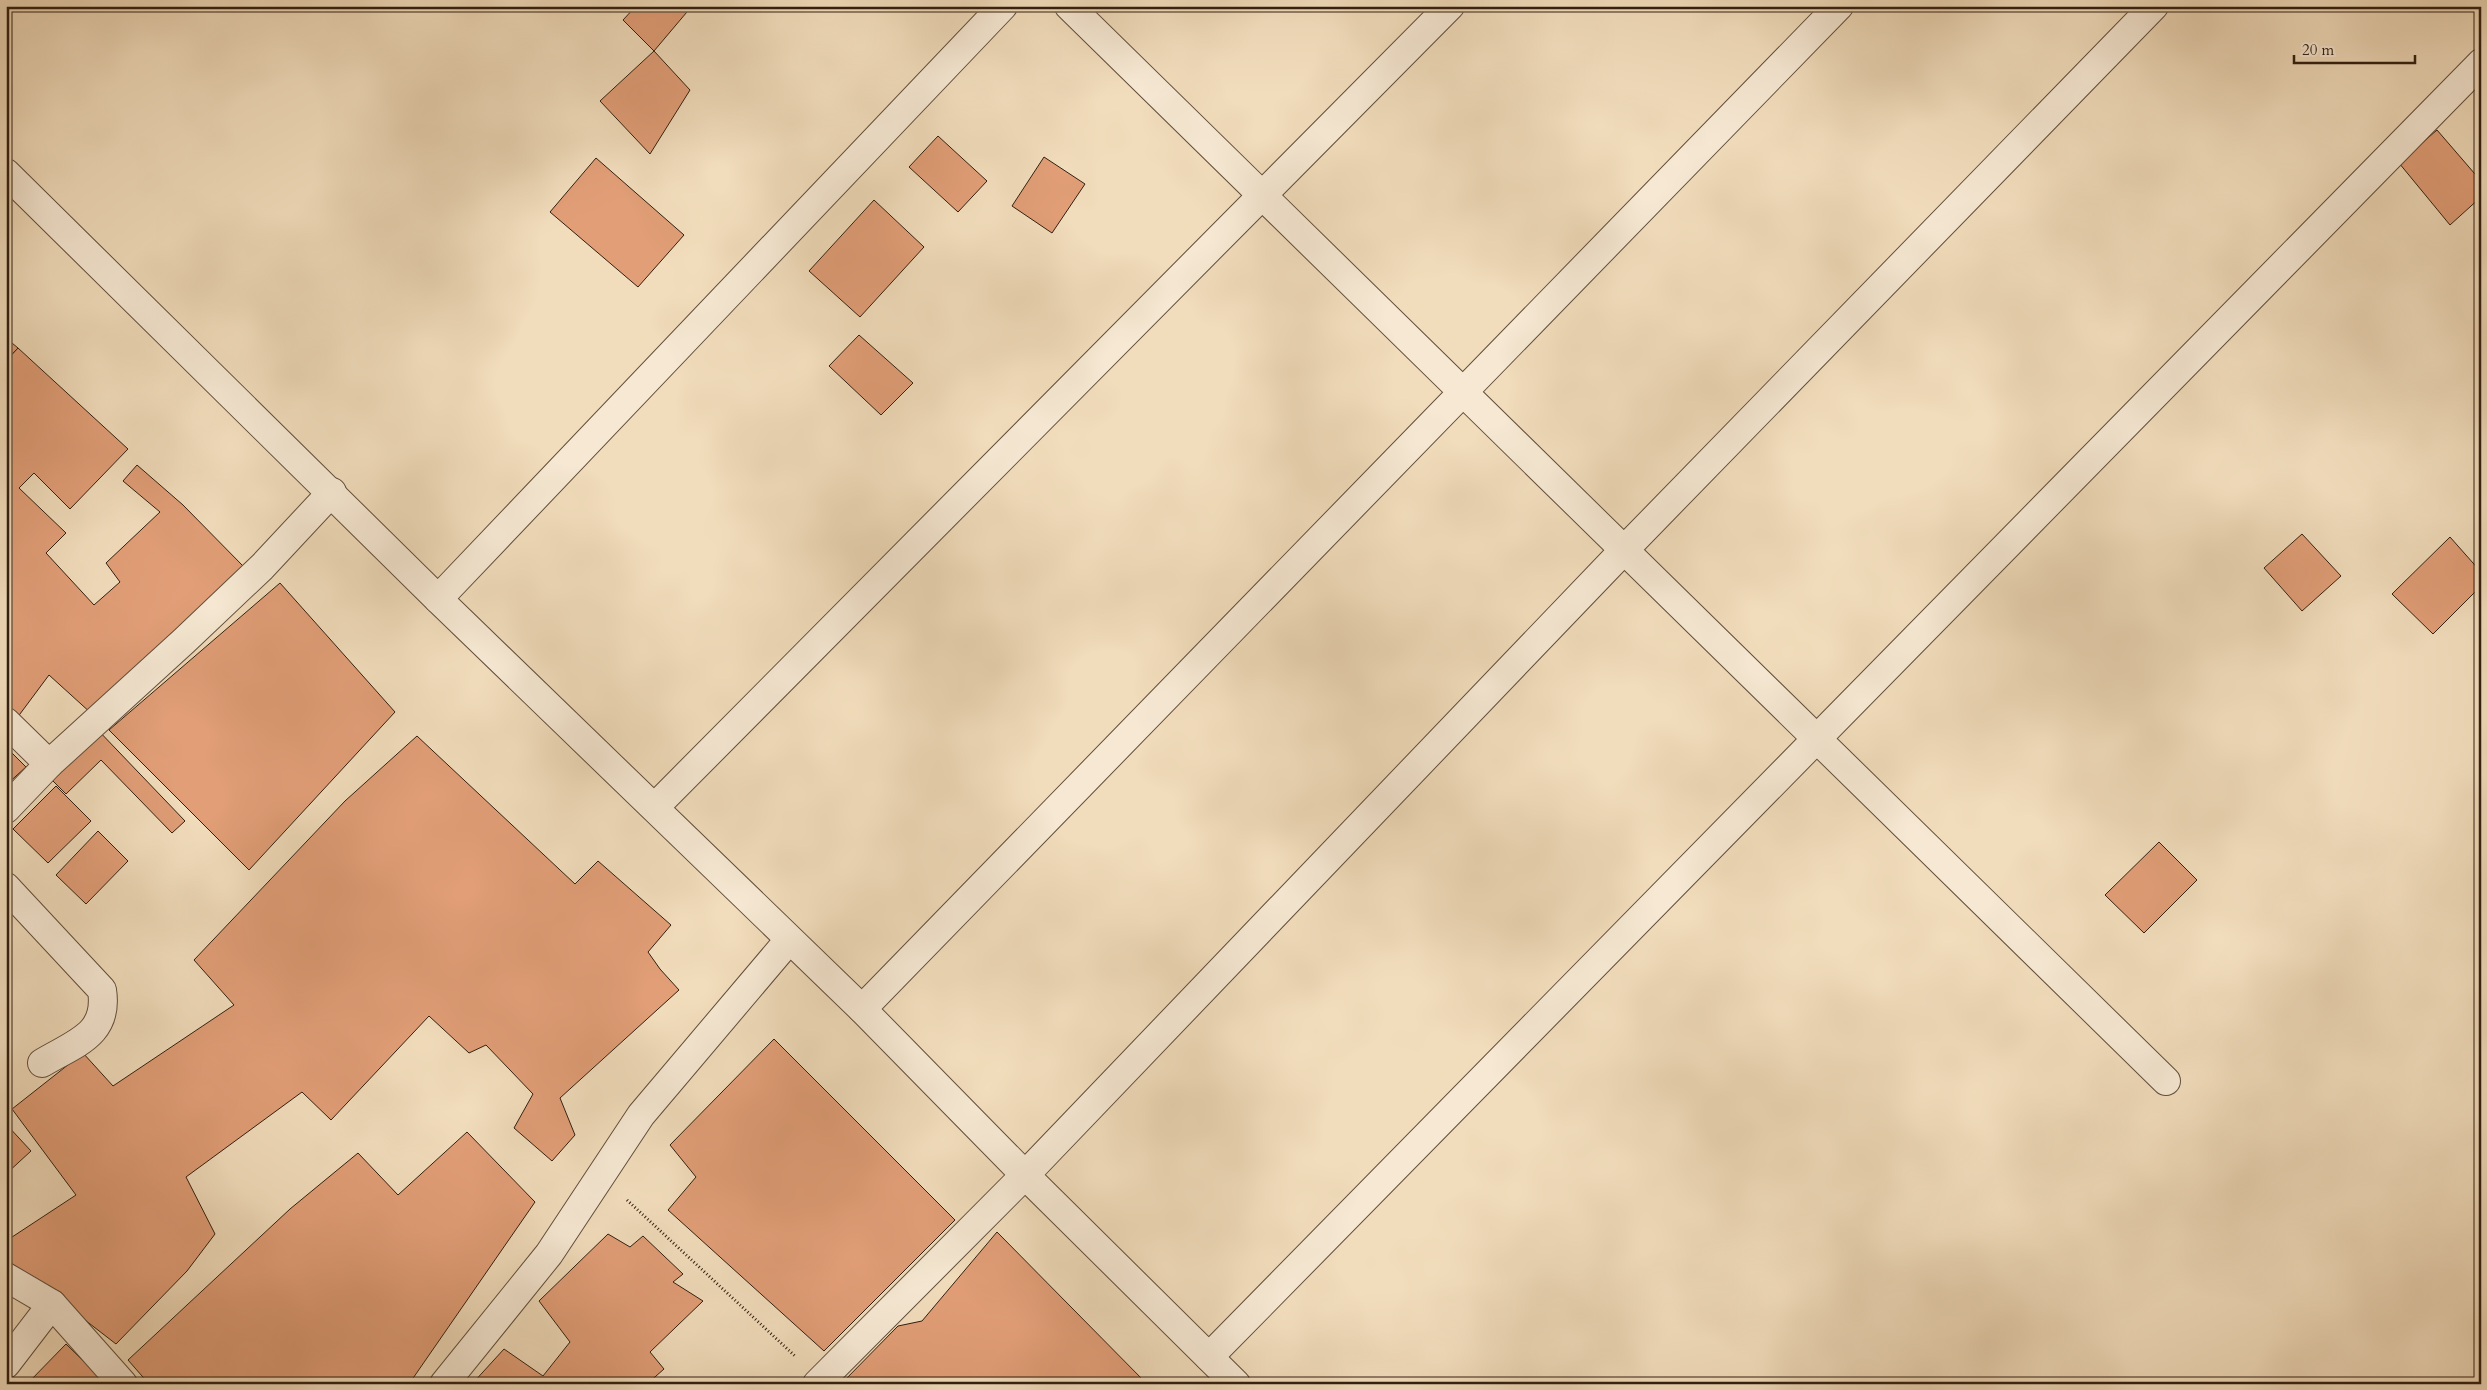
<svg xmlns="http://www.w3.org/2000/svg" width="2487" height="1390" font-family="Cardo,serif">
	<rect width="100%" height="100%" fill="#f1dcbb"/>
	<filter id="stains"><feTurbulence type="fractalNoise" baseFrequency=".004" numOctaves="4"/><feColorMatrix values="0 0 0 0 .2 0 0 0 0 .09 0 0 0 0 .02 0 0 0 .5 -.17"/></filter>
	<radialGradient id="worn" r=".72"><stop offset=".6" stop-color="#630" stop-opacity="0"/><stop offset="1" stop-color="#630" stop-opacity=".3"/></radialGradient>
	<g fill="#e19e77" stroke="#321f10">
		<path d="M636 6H692L654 51 623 20Z"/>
		<path d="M654 51 690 90 650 154 600 101Z"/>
		<path d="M2437 130 2481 181V197L2450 225 2399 163Z"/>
		<path d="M938 136 987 181 958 212 909 167Z"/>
		<path d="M1044 157 1085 184 1052 233 1012 206Z"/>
		<path d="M596 158 684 235 638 287 550 212Z"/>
		<path d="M874 200 924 247 860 317 809 271Z"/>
		<path d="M859 335 913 383 881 415 829 366Z"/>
		<path d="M6 338 18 348 6 361Z"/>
		<path d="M18 348 128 449 70 509 34 473 19 488 66 533 46 553 94 605 120 582 106 563 160 512 123 481 137 465 183 505 244 567 136 666 92 714 49 675 17 718 6 707V361Z"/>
		<path d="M2302 534 2341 576 2302 611 2264 568Z"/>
		<path d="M2450 537 2481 572V586L2433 634 2392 594Z"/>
		<path d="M280 583 395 712 249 870 109 730Z"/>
		<path d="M95 727 185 821 172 833 101 760 66 794 46 774Z"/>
		<path d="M417 736 575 884 598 861 671 925 648 952 660 969 679 990 560 1098 575 1135 552 1161 514 1128 533 1094 486 1045 469 1053 429 1016 331 1120 302 1092 186 1177 215 1234 187 1271 116 1344 6 1259V1241L76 1195 12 1109 83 1053 113 1086 234 1005 194 960 345 801Z"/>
		<path d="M6 747 26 767 6 785Z"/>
		<path d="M56 786 91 821 48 863 13 829Z"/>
		<path d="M98 831 128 861 86 904 56 875Z"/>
		<path d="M2159 842 2197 880 2144 933 2105 895Z"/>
		<path d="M774 1039 955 1220 824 1351 668 1210 696 1177 670 1145Z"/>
		<path d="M6 1124 31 1151 6 1174Z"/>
		<path d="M467 1132 535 1202 409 1384H149L128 1360 290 1209 358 1153 398 1195Z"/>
		<path d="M997 1232 1147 1384H841L898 1326 922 1321Z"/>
		<path d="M608 1234 630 1247 643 1236 683 1274 673 1282 703 1301 650 1352 664 1369 647 1384H472L504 1349 543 1376 570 1342 539 1301Z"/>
		<path d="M66 1344 107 1384H56L55 1382 53 1384H27Z"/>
	</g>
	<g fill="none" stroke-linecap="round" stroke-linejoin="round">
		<g stroke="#624e3b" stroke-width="30">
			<g id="minor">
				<path d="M1069 6 2166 1081"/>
				<path d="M438 599 1003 6"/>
				<path d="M6 722 49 764 184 641 262 567 332 492"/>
				<path d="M655 807 1450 6"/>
				<path d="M6 809 49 764"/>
				<path d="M6 887 102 990C109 1035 75 1043 42 1063"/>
				<path d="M862 1009 1839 6"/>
				<path d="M6 1277 52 1304 123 1384"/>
				<path d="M1209 1357 2481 63"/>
				<path d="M6 1364 52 1304"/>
				<path d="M444 1384 549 1254 641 1115 789 940"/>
				<path d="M817 1384 1025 1175 1624 550 2154 6"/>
			</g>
		</g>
		<g stroke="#624e3b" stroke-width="30">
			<path id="tertiary" d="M6 173 438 599 862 1009 1025 1175 1236 1384"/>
		</g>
		<path stroke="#321f10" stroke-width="3" stroke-dasharray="1 2.5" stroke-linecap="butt" d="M627 1200 795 1356"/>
		<use href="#minor" stroke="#f6e8d3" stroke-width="28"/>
		<use href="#tertiary" stroke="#f6e8d3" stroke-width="28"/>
	</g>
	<rect width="2487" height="1390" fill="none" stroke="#f1dcbb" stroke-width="25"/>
	<rect x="8" y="8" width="2472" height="1375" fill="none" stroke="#321f10" stroke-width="2.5"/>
	<rect x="12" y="12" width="2462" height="1365" fill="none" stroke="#321f10"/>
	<path d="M2294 55v8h121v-8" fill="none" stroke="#321f10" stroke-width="2.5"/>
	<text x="2302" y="55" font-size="15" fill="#321f10" stroke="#f6e8d3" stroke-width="4" paint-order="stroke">20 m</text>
	<rect width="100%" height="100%" filter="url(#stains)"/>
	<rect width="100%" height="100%" fill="url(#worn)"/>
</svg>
